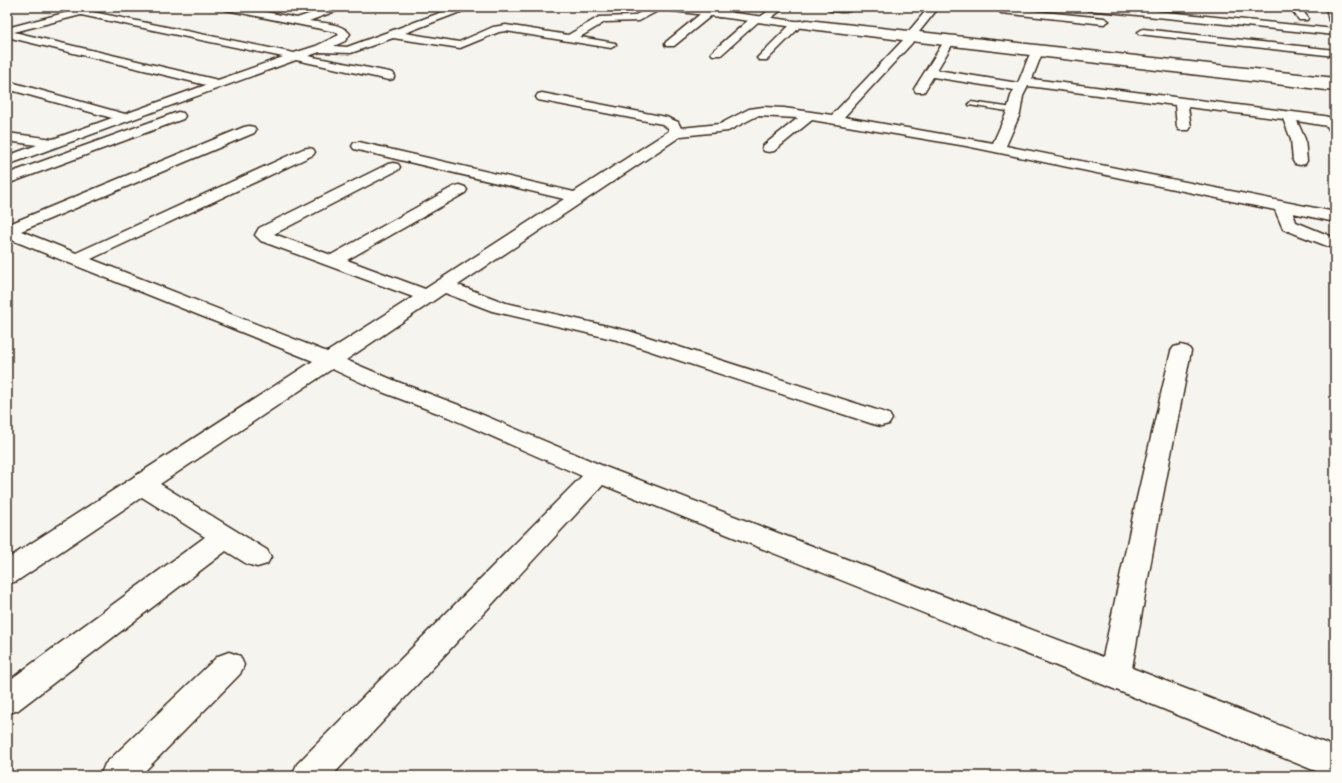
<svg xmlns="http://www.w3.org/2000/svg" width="1342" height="783" font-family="Kalam,sans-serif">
	<rect width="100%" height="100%" fill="#f5f4ee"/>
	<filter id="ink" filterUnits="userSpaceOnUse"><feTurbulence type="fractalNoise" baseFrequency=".025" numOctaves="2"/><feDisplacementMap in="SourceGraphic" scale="8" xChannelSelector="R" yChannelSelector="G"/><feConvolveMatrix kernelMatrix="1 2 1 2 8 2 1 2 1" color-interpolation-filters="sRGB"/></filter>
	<g filter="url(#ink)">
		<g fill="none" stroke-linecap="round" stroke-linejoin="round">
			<g stroke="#3b2a1e" stroke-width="3">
				<path id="service" d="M971 102 1013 108 1016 110 1013 112 969 105V103Z"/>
			</g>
			<g stroke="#3b2a1e" stroke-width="3">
				<g id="minor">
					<path d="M87 7 100 8 93 12 294 53 316 46 339 35 336 32 226 10 221 7H240L297 18 329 7H343L341 9 309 21C322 23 342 23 350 34L345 41 334 46 347 47 456 7H470L468 9 405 33 459 42 493 27 506 25 568 35 599 17 633 16 652 7H665L639 21 605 22 580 37 615 43 616 45 611 48 506 31 499 32 460 48 393 38 351 53 320 52 308 56 389 72 393 73 395 76 393 79 389 80 296 60 7 165V156L37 145 7 141V133L53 139 112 118 7 89V81L125 114 206 85 7 37V28ZM81 15 283 57 218 80 14 32Z"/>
					<path d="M727 7H738L726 17H718L717 15Z"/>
					<path d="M774 7H785L766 22H758L721 55H713L711 53 713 51 752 17H760Z"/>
					<path d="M825 7H852L853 9C848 14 830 12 825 7Z"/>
					<path d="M864 7H874C871 11 869 11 865 10Z"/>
					<path d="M929 7H939L919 32 1335 78V86L948 42 952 45 937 70 1018 83 1029 56 1031 54H1039L1041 56 1032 79 1324 116 1335 119V132L1330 131 1327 126 1297 121 1305 139 1307 161 1305 164 1300 165 1295 164 1293 161 1291 139 1283 119 1188 107 1191 127 1189 130H1179L1177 127 1175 105 1028 86 1023 96 1020 114 1006 146 1335 212V222L1293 213 1296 222 1335 238V249L1283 229 1275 210 966 146 812 120 774 151 769 152 764 151 762 148 764 145 798 118 757 116 728 131 681 136 458 285 506 303 629 331 889 414 892 419 889 424 881 426 873 424 617 340 492 311 445 293 346 360 398 382 464 407 608 468 1103 657 1134 511 1171 351 1174 347 1181 345 1188 347 1191 351 1160 511 1132 668 1335 747V776L1323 774 1104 685 603 485 332 776H292L297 764 582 476 448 417 382 392 332 369 160 484 267 550 271 557 267 564 257 567 247 564 226 551 18 710 7 714V682L205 537 142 497 17 581 7 584V559L313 361 7 238V225L244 127 249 126 254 127 256 130 254 133 21 231 76 253 303 149 308 148 313 149 315 152 313 155 91 259 327 352 413 297 261 241 255 235 259 228 388 164 393 163 398 164 400 167 398 170 274 234 331 255 453 187 459 185 465 187 467 190 465 193 347 260 425 289 564 199 354 149 352 146 354 143 359 142 574 192 669 131 668 128 662 124 538 100 536 97 538 94 542 93 666 117 678 122 681 128 720 124 749 109 763 107 784 108 832 115 904 39 908 38 913 41 912 43 844 117 993 143 1006 114 1011 96 1014 90 933 77 924 92H916L914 89 943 43 947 42 807 26 800 27 767 60H759L757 58 793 22 807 20 909 31Z"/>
					<path d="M1083 7H1117L1335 29V35L1088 10Z"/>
					<path d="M1290 7H1300L1308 18 1307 20H1299Z"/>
					<path d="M1326 7H1335V22L1329 21Z"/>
					<path d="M1004 8 1104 18 1109 21 1104 24 1001 13 999 11 1001 9Z"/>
					<path d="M708 10 713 13 712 15 674 46H666L665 44 666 42 704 11Z"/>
					<path d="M1143 29 1335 50V56L1139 34 1138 32Z"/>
					<path d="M178 112 183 113 185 116 183 119 7 184V174Z"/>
					<path d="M229 652 240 656 244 665 240 674 140 776H100L105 764 218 656Z"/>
				</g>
			</g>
			<g stroke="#3b2a1e" stroke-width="3">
				<path id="tertiary" d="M661 7H688L818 24 1335 83V91L818 30 666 10Z"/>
			</g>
			<use href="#service" fill="#fdfcf7" fill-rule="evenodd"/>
			<use href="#minor" fill="#fdfcf7" fill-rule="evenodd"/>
			<use href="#tertiary" fill="#fdfcf7" fill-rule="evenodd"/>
		</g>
	</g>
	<rect width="1342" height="783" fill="none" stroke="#fdfcf7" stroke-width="24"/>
	<rect x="12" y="12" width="1318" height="759" fill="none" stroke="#3b2a1e" stroke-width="1.5" filter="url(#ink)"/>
</svg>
